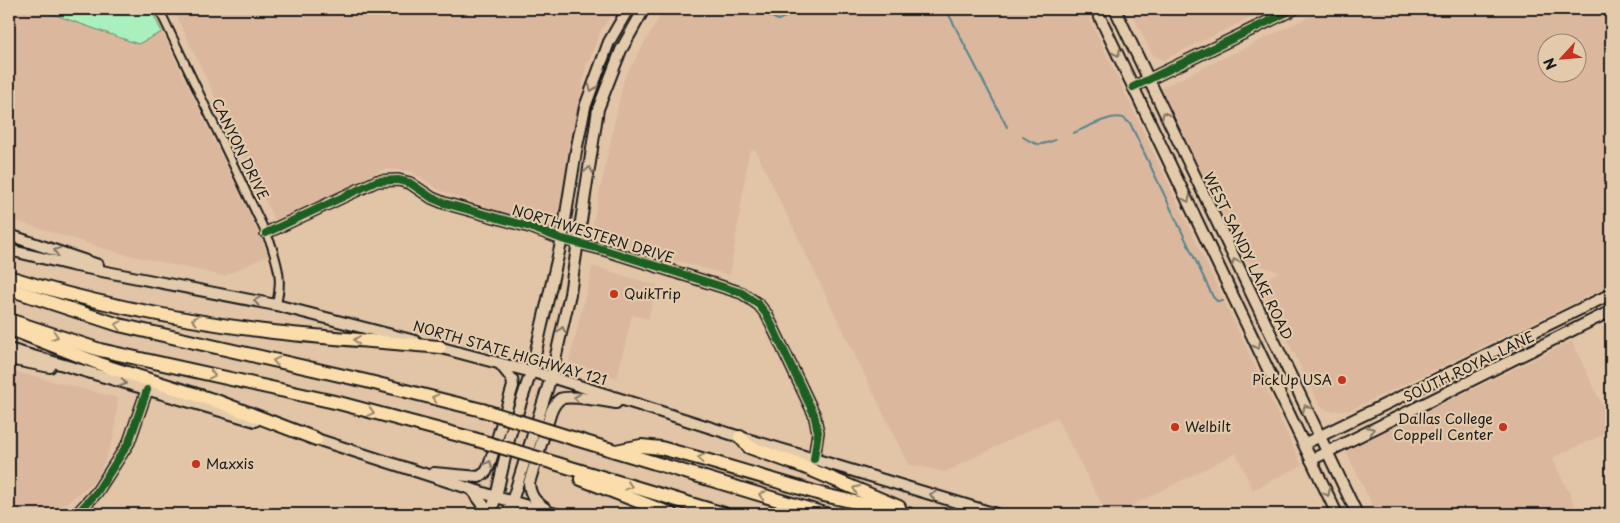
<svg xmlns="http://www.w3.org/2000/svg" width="1620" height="523" font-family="'Playpen Sans',sans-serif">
	<rect width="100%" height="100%" fill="#e2c4a7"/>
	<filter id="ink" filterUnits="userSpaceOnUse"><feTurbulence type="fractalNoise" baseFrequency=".02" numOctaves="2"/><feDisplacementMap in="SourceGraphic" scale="10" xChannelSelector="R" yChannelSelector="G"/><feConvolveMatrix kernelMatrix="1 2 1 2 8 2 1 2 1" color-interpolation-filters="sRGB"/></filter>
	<g filter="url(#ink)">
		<g fill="#dbb79e" fill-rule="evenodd">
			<path d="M9 9H38L138 44 162 32 269 255 224 276 116 252 9 219Z"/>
			<path d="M173 9H615L601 31 586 66 557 225 495 210 441 191 411 171 385 169 275 221Z"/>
			<path d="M664 9H1085L1302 465 1253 490 1236 453 1115 514H1107L1056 417 945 472 908 464 755 149 749 152 730 275 646 253 614 242 600 234 591 232 624 79Z"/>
			<path d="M1130 9H1268L1163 60 1152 54Z"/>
			<path d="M1325 9H1611V285L1350 410 1330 411 1320 406 1259 282 1279 272 1245 260 1161 88ZM1578 42V72H1548V42Z"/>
			<path d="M593 266 657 286 648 319 632 315 617 378 569 362Z"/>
			<path d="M1572 341 1611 424V431L1552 458 1579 514H1377L1346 451Z"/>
			<path d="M9 370 118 398 114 437 97 479 52 514 9 504Z"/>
		</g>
		<path fill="#aaf0bc" stroke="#63866c" d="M38 9H151L162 32 138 44Z"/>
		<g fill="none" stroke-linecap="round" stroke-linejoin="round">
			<g stroke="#56858d" stroke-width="2">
				<path d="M668 9 676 11"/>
				<path d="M755 9 778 20 792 14"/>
				<path d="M946 9 1007 127"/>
				<path d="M1074 133C1085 128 1111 114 1123 118 1126 119 1127 122 1130 123L1213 297 1217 301H1223"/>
				<path d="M1023 137C1037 146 1040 146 1055 140"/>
			</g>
			<g stroke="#1c1c1c" stroke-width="11">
				<path id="street" d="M159 9 271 244C278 266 283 281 276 305"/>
			</g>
			<g stroke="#1c1c1c" stroke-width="14">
				<g id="secondary">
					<path d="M1096 9 1337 514"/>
					<path d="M1115 9 1357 514"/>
					<path d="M1133 87 1294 9"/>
					<path d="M266 233 377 181 398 180 410 183 432 198 444 203 530 227 562 239 605 250 742 293 759 305 767 315 814 414 818 432 814 459"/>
					<path d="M9 235 98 265"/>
					<path d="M9 250 71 265 276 305 415 341"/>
					<path d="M434 346 551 377 740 437 814 459 996 514"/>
					<path d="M9 349 255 421"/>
					<path d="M9 359 50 367"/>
					<path d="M310 437 496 497 556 514"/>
					<path d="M1304 444 1611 294"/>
					<path d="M1311 460 1611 311"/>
					<path d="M434 473 479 477 486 472 489 466 513 386 512 379 500 364"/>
					<path d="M472 490 485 507 488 514"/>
					<path d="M546 509C536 502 530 497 529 483L551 412C553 407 556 402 560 399 569 395 605 401 616 403"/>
					<path d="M77 514 97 492 129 442 147 390"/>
					<path d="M490 514 496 497 510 435 531 372 562 239 576 151 585 107 609 42 628 9"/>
					<path d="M508 514 551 377 570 294 598 109 621 50 644 9"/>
					<path d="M517 514 523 512H535"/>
				</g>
			</g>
			<g stroke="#1c1c1c" stroke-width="16">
				<g id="highway">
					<path d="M9 277C94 304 184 321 273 332 329 338 384 342 440 347"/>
					<path d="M9 289 119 325 366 381 482 410"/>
					<path d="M9 320 100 350 339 403 474 439"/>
					<path d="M16 331 108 367 219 402 316 439"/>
					<path d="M740 437 749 447 802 466 899 507"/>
					<path d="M572 438 825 514"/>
					<path d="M616 451 641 446 661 448 709 461 824 495 908 514"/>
					<path d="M541 459 724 514"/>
					<path d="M581 479 671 514"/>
				</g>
			</g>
			<use href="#street" stroke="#e2caab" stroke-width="7"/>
			<use href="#secondary" stroke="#e2caab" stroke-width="10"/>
			<use href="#highway" stroke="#fbddab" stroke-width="12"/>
			<g stroke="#1c1c1c" stroke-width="16" stroke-linecap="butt">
				<g id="highway-bridge">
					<path d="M482 410 572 438"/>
					<path d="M474 439 541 459"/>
				</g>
			</g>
			<use href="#highway-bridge" stroke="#fbddab" stroke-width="12"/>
			<g stroke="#e2caab" stroke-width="11">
				<g id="cycleway">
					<path d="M1133 87 1294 9"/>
					<path d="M266 233 377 181 398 180 410 183 432 198 444 203 530 227 562 239 605 250 742 293 759 305 767 315 814 414 818 432 814 459"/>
					<path d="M77 514 97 492 129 442 147 390"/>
				</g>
			</g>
			<use href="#cycleway" stroke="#1b5e20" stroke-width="8"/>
		</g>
		<defs><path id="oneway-chevron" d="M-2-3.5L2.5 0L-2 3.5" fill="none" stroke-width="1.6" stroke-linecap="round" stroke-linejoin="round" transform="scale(1.25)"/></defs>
		<g stroke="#7f7364">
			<use href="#oneway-chevron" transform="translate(1117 53) rotate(65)"/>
			<use href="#oneway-chevron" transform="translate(592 88) rotate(110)"/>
			<use href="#oneway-chevron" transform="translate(1165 115) rotate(-116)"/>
			<use href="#oneway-chevron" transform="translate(589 170) rotate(-82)"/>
			<use href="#oneway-chevron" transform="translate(1187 199) rotate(64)"/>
			<use href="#oneway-chevron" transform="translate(57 251) rotate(-162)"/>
			<use href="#oneway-chevron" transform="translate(1235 262) rotate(-116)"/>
			<use href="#oneway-chevron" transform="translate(257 301) rotate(-169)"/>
			<use href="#oneway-chevron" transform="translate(562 330) rotate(-77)"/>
			<use href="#oneway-chevron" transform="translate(1257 346) rotate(64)"/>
			<use href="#oneway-chevron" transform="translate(123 383) rotate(16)"/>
			<use href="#oneway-chevron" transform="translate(577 398) rotate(-173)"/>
			<use href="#oneway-chevron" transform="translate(1306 408) rotate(-116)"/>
			<use href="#oneway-chevron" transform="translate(1371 430) rotate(-26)"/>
			<use href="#oneway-chevron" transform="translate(489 464) rotate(-68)"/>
			<use href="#oneway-chevron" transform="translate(1327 493) rotate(65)"/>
			<use href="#oneway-chevron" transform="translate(933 495) rotate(-163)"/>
		</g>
		<g stroke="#97866b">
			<use href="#oneway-chevron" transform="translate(195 320) rotate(-170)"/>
			<use href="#oneway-chevron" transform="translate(118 325) rotate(-165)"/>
			<use href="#oneway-chevron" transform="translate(55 336) rotate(18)"/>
			<use href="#oneway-chevron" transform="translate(357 340) rotate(-175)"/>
			<use href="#oneway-chevron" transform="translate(276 361) rotate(-167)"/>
			<use href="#oneway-chevron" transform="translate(212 375) rotate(13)"/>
			<use href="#oneway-chevron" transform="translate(435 398) rotate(-166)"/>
			<use href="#oneway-chevron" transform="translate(371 412) rotate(15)"/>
			<use href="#oneway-chevron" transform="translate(701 458) rotate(-165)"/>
			<use href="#oneway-chevron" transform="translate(629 486) rotate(17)"/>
			<use href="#oneway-chevron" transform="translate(856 489) rotate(-157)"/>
			<use href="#oneway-chevron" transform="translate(762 495) rotate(-163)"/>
		</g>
	</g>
	<g fill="#c8321e" stroke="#e2caab" stroke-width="2">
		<circle cx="614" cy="294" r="5"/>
		<circle cx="1342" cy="380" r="5"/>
		<circle cx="1175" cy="427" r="5"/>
		<circle cx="1503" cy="427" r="5"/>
		<circle cx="196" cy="464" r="5"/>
	</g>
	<g text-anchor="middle" stroke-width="4.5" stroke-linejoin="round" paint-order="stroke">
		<g font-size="14" fill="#1c1c1c" stroke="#e2caab">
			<text transform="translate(240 149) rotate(64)" y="5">CANYON DRIVE</text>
			<text transform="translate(593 234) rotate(17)" y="5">NORTHWESTERN DRIVE</text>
			<text transform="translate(1248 256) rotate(64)" y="5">WEST SANDY LAKE ROAD</text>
			<text transform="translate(510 353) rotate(16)" y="5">NORTH STATE HIGHWAY 121</text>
			<text transform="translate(1469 367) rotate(-26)" y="5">SOUTH ROYAL LANE</text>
		</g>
		<g font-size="14" fill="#1c1c1c" stroke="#e2caab" text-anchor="start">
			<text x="624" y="299">QuikTrip</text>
			<text x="1332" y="385" text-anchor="end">PickUp USA</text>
			<text x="1493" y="424" text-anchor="end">Dallas College<tspan x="1493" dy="16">Coppell Center</tspan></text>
			<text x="1185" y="432">Welbilt</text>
			<text x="206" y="469">Maxxis</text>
		</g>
	</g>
	<rect width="1620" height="523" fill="none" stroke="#e2caab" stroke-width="30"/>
	<rect x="15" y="15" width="1590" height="493" fill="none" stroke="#1c1c1c" stroke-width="2" filter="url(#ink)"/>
	<g transform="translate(1562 58) rotate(244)"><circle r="24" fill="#e2caab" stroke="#938472"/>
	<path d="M0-4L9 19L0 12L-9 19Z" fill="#c8321e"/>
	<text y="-8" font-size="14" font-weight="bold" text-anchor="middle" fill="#1c1c1c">N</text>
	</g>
</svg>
